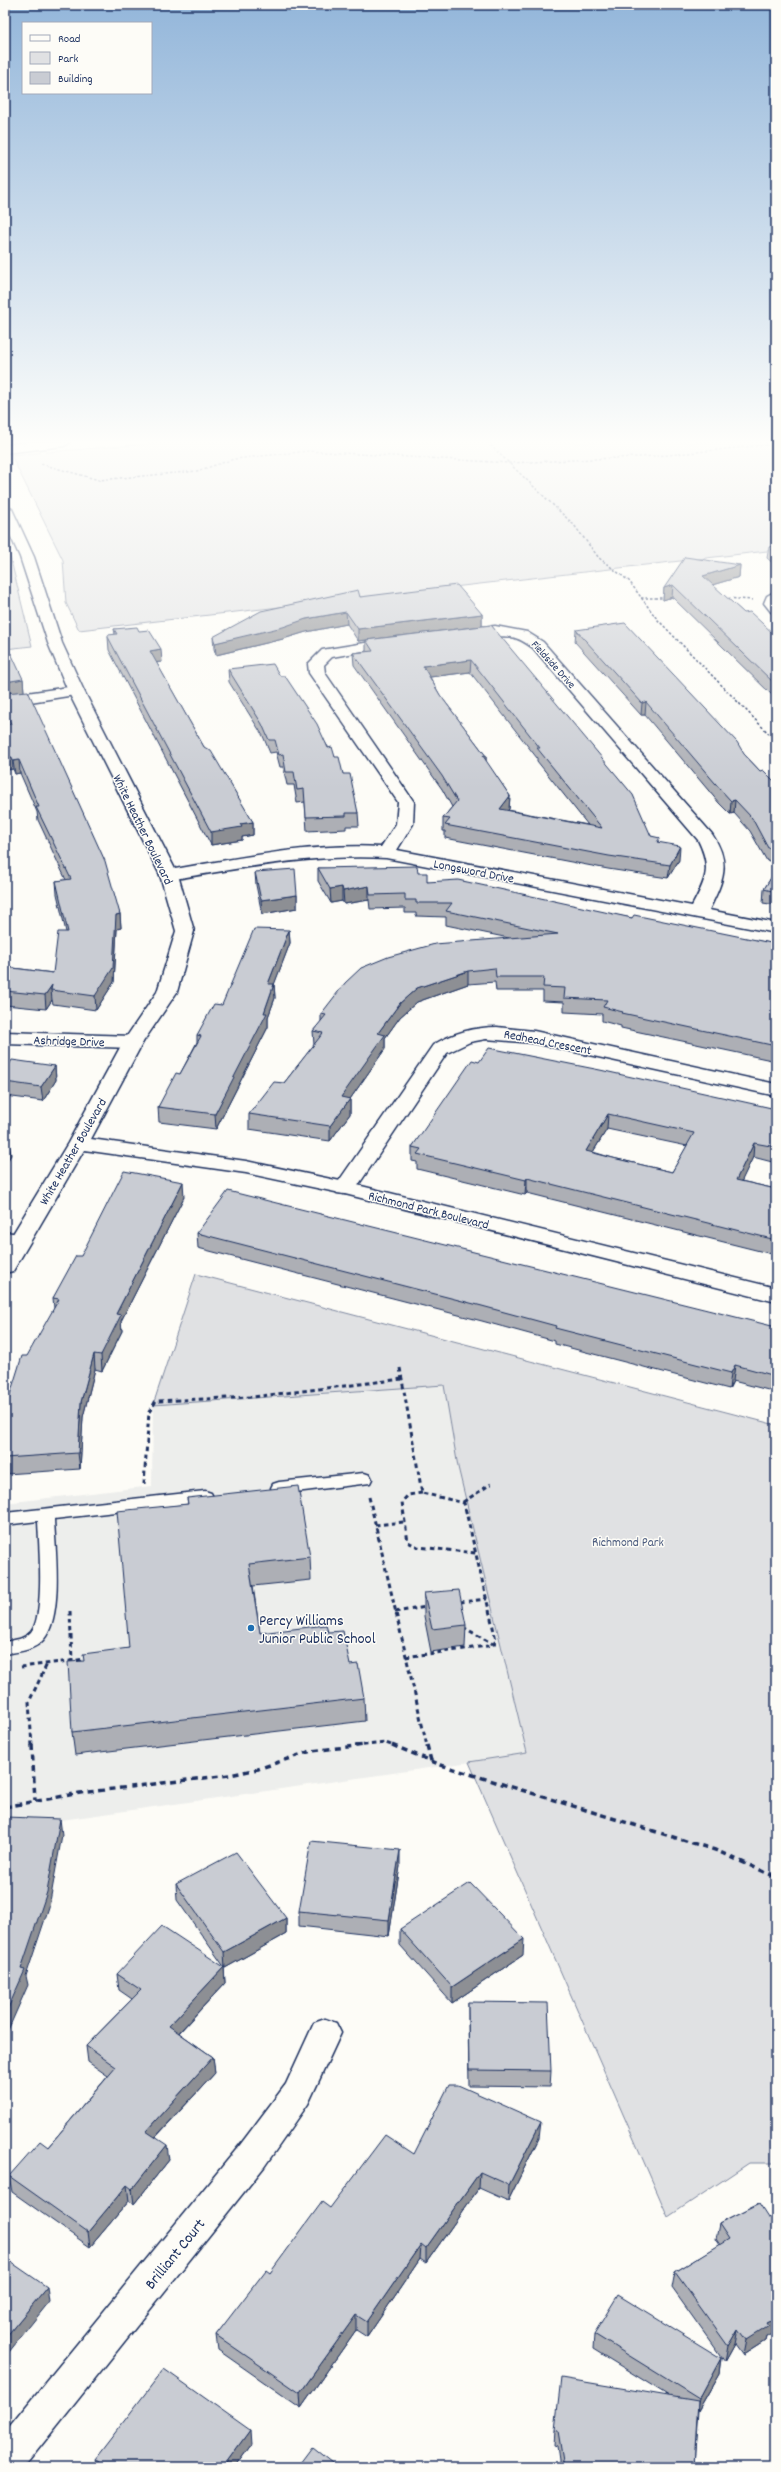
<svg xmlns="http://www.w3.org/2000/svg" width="781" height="2472" font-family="Dekko,sans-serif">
	<rect width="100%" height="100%" fill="#fdfcf7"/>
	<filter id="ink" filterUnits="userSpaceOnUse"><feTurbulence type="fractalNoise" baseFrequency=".025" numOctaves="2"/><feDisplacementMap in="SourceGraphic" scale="8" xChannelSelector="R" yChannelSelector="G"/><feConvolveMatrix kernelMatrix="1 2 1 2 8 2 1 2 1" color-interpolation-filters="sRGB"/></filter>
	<g filter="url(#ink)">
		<path fill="#edeeec" d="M444 1385 458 1467 527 1754 5 1828V1503L152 1486 153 1405Z"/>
		<g fill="#e0e1e3" stroke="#7e88a0">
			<path d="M170 442H776V550L79 630 66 603 63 560 11 455Z"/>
			<path d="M5 536 32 646 5 649Z"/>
			<path d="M196 1274 776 1425V2163H749L668 2217 469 1762 527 1753 458 1467 444 1385 153 1405Z"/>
		</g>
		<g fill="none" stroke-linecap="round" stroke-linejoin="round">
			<g stroke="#1b2f5e" stroke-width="3">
				<g id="service">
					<path d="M364 1473 370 1475 372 1479 370 1483 279 1494 273 1492 271 1488 273 1484 279 1482Z"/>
					<path d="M205 1491 211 1493 213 1497 211 1501 54 1519C55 1548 65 1623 40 1643 31 1651 16 1652 5 1654V1642C14 1640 25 1639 31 1632 45 1615 39 1544 38 1521L5 1525V1513Z"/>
				</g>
			</g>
			<g stroke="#1b2f5e" stroke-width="3">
				<g id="minor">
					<path d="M776 591V613L771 612 764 603 767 596Z"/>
					<path d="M495 626 527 632 543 642 712 834C732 864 723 881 709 910L776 923V933L386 858C312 854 241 868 169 880L163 879 160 875 163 871 169 870C240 858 309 843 381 847L396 824 398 802 309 673 308 664 322 650 395 638 400 639 402 642 400 645 332 657 324 665 325 673 414 802 413 824 397 850 692 906C706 880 712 868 698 840L533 648C526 643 519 638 511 637 499 634 465 641 460 633L467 629Z"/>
					<path d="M76 686 84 691 81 694 5 706V696Z"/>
					<path d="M497 1027 534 1031 776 1084V1096L534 1043 486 1039 470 1042 447 1053 353 1193 345 1194 337 1193 334 1188 433 1045C453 1033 474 1027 497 1027Z"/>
					<path d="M5 1032 133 1036 140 1038 143 1042 140 1046 133 1048 5 1044Z"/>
					<path d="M5 1232 27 1235 30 1240 27 1245 5 1246Z"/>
					<path d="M325 2019 336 2023 341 2033 308 2104 264 2167 24 2467H5V2432L240 2145 286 2084 314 2023Z"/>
				</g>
			</g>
			<g stroke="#1b2f5e" stroke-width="3">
				<path id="tertiary" d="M5 505 12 509 34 557 62 643 84 691 178 875 194 931 177 992 143 1042 91 1139 246 1161 345 1182 776 1288V1302L345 1194 246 1173 84 1150 16 1266 13 1271 5 1273V1247L68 1143 123 1042 157 992 176 931 160 875 68 691 48 643 20 557 5 524Z"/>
			</g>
			<g stroke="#1b2f5e" stroke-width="3">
				<path id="secondary" d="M28 442H70L64 446 5 453V445Z"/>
			</g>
			<g stroke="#1b2f5e" stroke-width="1.5" stroke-dasharray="2.5 2" stroke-linecap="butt">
				<path d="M487 442 574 525 599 558 629 581 657 619 776 741"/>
				<path d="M41 464 99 480 197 471 234 459 308 451 510 463 657 456 776 444"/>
				<path d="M641 598H675"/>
				<path d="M724 598 753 600"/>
			</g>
			<g stroke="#1b2f5e" stroke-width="3" stroke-dasharray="4.5 3.5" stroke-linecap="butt">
				<path d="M400 1368 422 1493 464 1503 496 1640 494 1644 487 1646 405 1657"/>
				<path d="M144 1484 149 1412 156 1401 252 1397 402 1379"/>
				<path d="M422 1493 408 1495 402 1502 408 1542 418 1547 476 1553"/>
				<path d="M369 1497 427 1746"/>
				<path d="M463 1502 491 1484"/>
				<path d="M375 1525 404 1522"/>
				<path d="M460 1602 487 1599"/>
				<path d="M70 1611 72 1661"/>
				<path d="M395 1612 427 1607"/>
				<path d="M463 1627 493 1644"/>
				<path d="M21 1667 86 1659"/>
				<path d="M32 1746 29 1702 47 1664"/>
				<path d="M355 1746 386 1743 394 1746"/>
			</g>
			<g stroke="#1b2f5e" stroke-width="3.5" stroke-dasharray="6 4.5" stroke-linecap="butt">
				<path d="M32 1745 35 1801"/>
				<path d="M392 1745 441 1765 715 1850 776 1877"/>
				<path d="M427 1745 431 1761"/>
				<path d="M5 1807 80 1793 230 1775 258 1769 311 1751 365 1745"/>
			</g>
			<use href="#service" fill="#fdfcf7" fill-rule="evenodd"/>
			<use href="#minor" fill="#fdfcf7" fill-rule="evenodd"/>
			<use href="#tertiary" fill="#fdfcf7" fill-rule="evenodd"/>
			<use href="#secondary" fill="#fdfcf7" fill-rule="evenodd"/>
		</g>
		<g fill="#adafb5" stroke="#1b2f5e" fill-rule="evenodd">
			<path d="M776 546V566L767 558 769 547Z"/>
			<path d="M740 565 739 577 712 585 744 613 776 636V699L672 597 663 600 664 588Z"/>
			<path d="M360 597 482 614V626L491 625 651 836 660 843 679 860 668 878 608 869 445 838V831H443V818L452 807 442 789 354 665 353 653 366 651V640L358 641 347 624 306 632 283 639 216 655 214 649 213 637ZM470 672 537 758V761L588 825 508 810 509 809 510 796 486 762V756L440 695 430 677Z"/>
			<path d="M114 629 139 631 162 662H156L204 747 253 822V835L242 837V840L211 845 109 650 108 637 115 634Z"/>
			<path d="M576 630 744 754 760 771 776 783V860L767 861 750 831 734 813 730 814 719 803 645 715H641L575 642Z"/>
			<path d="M5 654 23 679 24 692 120 914 121 928 117 929 114 982 96 1010 53 1004 52 1000 46 1009 5 1005V967L53 973 66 932 57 894 56 881 66 880 38 820 37 812 20 773 15 774 13 769 7 770 5 766V725H7L5 719Z"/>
			<path d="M228 669 280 676 335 757 343 774 358 813 359 826H346V829L307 831 305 802 297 803 294 785H287L283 767H280L276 752 270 753 263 736 229 682Z"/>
			<path d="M318 868 418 873 427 882 632 918 776 944V1061L621 1028V1026L602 1021V1014L564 1012V1002L543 1001V991H496L495 982 468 984 417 1002 400 1017 385 1038V1049L350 1099V1114L330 1141 249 1129V1114L284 1083 314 1045 313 1031 321 1022V1014L509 938 446 925V917L416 916V913H405V908L370 909 369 900 344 904 342 901 331 903 318 881Z"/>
			<path d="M776 870V905L763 903 764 889Z"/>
			<path d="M255 872 297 895V908L262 914 256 885Z"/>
			<path d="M289 930 290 943 274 984 275 998 268 1017V1027L216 1129 159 1122 158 1107 180 1074 197 1042V1035L222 1005Z"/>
			<path d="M479 1062 776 1109V1163L753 1157 741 1181 776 1189V1255L527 1193 525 1195 417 1169V1162L412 1161V1147ZM607 1129 687 1146 672 1172 613 1158 593 1152Z"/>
			<path d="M55 1066 56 1080 43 1101 5 1096V1071Z"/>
			<path d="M184 1197 121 1321 122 1331 102 1371 95 1369 83 1417 80 1469 6 1474 5 1458 54 1308 53 1298 81 1256Z"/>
			<path d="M197 1233 776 1327V1392L733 1381 729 1389 555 1344V1341L482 1321 198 1248Z"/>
			<path d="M187 1498 310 1557 311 1580 253 1586 260 1633 328 1632 350 1665 364 1698 365 1721 75 1755 72 1732 84 1661 129 1648 188 1504Z"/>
			<path d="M424 1593 466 1625 465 1647 431 1652 424 1616Z"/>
			<path d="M400 1866 389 1936 299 1926V1911Z"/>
			<path d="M176 1884 286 1918V1934L225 1968 177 1900Z"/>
			<path d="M400 1929 523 1955 452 2003 400 1945Z"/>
			<path d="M224 1967 225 1983 179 2033 213 2057 215 2073 156 2137 169 2160 134 2204 129 2201 90 2247 12 2192 9 2176 48 2147 108 2076 88 2062 86 2046 132 1999 119 1990 117 1974Z"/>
			<path d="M468 2002 551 2071 550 2087 469 2086 468 2018Z"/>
			<path d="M539 2138 508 2201 479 2188 426 2263 420 2259 367 2337 356 2330 301 2408 218 2350 216 2335 270 2273 330 2208 414 2154Z"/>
			<path d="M759 2204 766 2337 765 2341 743 2355 735 2344 725 2362 672 2288 675 2272 720 2245 716 2239 719 2224Z"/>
			<path d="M594 2334 721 2358 719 2374 698 2411 694 2466 703 2467H560L557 2446 554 2445 555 2430 669 2396 593 2349Z"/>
			<path d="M251 2445 235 2467H97L95 2459Z"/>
		</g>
		<g fill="#8d8f94" stroke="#1b2f5e">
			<path d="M740 565 739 577 702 588 703 576Z"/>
			<path d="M673 585 672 597 663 600 664 588Z"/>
			<path d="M346 612 347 624 306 632 283 639 216 655 215 643 306 619Z"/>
			<path d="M482 614V626L358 641V629Z"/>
			<path d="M161 649 162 662 151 663 150 651Z"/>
			<path d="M471 660 470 672 422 678 423 666Z"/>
			<path d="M23 679 24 692 5 695V682Z"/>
			<path d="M646 702 645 715H641L642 703Z"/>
			<path d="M483 756H486V769Z"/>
			<path d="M5 757H12L13 769 7 770Z"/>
			<path d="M19 760 20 773 15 774 13 761Z"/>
			<path d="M510 796 509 809 499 822 500 809Z"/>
			<path d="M735 800 734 813 730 814 731 801Z"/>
			<path d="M253 822V835L242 837V840L211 845V832L240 824Z"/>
			<path d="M680 846 679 860 668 878 670 865Z"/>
			<path d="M369 886V900L344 904 343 891Z"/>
			<path d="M342 887V901L331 903 330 889Z"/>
			<path d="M297 895V908L262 914 261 900Z"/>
			<path d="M120 914 121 928 117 929 114 982 96 1010 95 996 116 915Z"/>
			<path d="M289 930 290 943 269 998 268 984Z"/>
			<path d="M468 971V984L417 1002 400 1017 385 1038V1049L341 1112V1097L378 1033 400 1003 417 988Z"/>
			<path d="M274 984 275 998 268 1017V1027L216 1129 215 1114 264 1013Z"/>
			<path d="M52 985 51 990 52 1000 46 1009 45 995Z"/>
			<path d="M55 1066 56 1080 43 1101 41 1087Z"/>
			<path d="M350 1099V1114L330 1141V1126Z"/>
			<path d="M608 1114 607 1129 585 1165 586 1151Z"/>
			<path d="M9 1141 11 1155 5 1165V1147Z"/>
			<path d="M754 1143 753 1157 735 1195 736 1180Z"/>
			<path d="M527 1178V1193L525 1195 526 1180Z"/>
			<path d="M183 1182 184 1197 121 1321 122 1331 102 1371 101 1355 116 1314Z"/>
			<path d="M94 1354 95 1369 83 1417 80 1469 78 1453 81 1402Z"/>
			<path d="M735 1365 733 1381 729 1389 731 1373Z"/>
			<path d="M60 1819 62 1835 49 1907 26 1976 28 1985 5 2037V2015L21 1969Z"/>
			<path d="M400 1850V1866L389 1936V1920Z"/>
			<path d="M286 1918V1934L225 1968 224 1952Z"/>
			<path d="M524 1939 523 1955 452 2003V1987Z"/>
			<path d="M224 1967 225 1983 170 2042 169 2026Z"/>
			<path d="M213 2057 215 2073 147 2146 146 2131Z"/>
			<path d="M541 2122 539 2138 508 2201 509 2185Z"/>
			<path d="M167 2145 169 2160 134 2204 132 2189Z"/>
			<path d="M480 2172 479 2188 426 2263V2248Z"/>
			<path d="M127 2185 129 2201 90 2247 88 2232Z"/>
			<path d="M421 2244 420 2259 367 2337V2322Z"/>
			<path d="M47 2287 49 2302 5 2357V2338Z"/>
			<path d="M356 2315V2330L301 2408 300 2393Z"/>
			<path d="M776 2318V2332L766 2337 765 2341 743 2355 746 2340 766 2323Z"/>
			<path d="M738 2329 735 2344 725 2362 728 2346Z"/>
			<path d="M721 2358 719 2374 696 2414 699 2399Z"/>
			<path d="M250 2430 251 2445 235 2467H223Z"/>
		</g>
		<g fill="#c9ccd3" stroke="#1b2f5e" fill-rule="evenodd">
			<path d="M776 546V553L769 547Z"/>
			<path d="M685 557 740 565 703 576 744 613 750 612 776 636V685L673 585 664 588Z"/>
			<path d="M457 585 482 614 358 629 346 612 306 619 283 627 215 643 213 637 261 611 358 590 360 597Z"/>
			<path d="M625 623 737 742 744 754 760 771 763 770 776 783V847L768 848 752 818 735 800 731 801 721 790 646 702 642 703 576 630Z"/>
			<path d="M491 625 633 795 651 836 660 838 657 842 680 846 670 865 609 856 445 825 450 819 443 818 457 801 442 776 353 653 373 651 366 640ZM471 660 540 748H537L602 828 500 809 510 796 483 756H486L440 695 423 666Z"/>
			<path d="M137 627 139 631 149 630 161 649 150 651 204 747 211 751 253 822 240 824 242 827 211 832 108 637V635L117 634 114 629Z"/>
			<path d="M11 653 23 679 5 682V654Z"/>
			<path d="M273 664 280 676H285L317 724 328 748 332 747 335 757H339L343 774H350L358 813H346V816L306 817 304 789 297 790 294 772H286L283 754 279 755 275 740H269L262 724 228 669Z"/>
			<path d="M28 691 105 861 120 914 116 915 113 968 95 996 51 990 52 985 45 995 5 991V967L53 973 58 932H68L56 881 71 879 36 807H39L19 760 13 761 12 757H5V725L11 724 5 710V693Z"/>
			<path d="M417 866 418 873H427V882L458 880 632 918 634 915 776 944V1046L622 1013 623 1012 603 1007 607 1000 564 998 565 988 543 987 544 977H496L495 968 468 971 417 988 400 1003 378 1033 385 1035 341 1097 350 1099 330 1126 249 1114 274 1082 284 1083 323 1033 313 1031 326 1015 321 1014 345 983 361 968 388 957 435 944 558 934 446 911 452 903H416V900H405V894L370 895 369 886 343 891 342 887 330 889 318 868Z"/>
			<path d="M295 869 297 895 261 900 255 872Z"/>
			<path d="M776 870V892L764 889Z"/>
			<path d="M254 929 289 930 268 984H274L264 1013H267L215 1114 158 1107 176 1073 180 1074 201 1036 197 1035 214 1004 222 1005Z"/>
			<path d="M489 1048 600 1070 776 1109V1147L754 1143 736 1180 776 1189V1240L527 1178 526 1180 417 1154 421 1149 412 1147 472 1060 479 1062ZM608 1114 694 1133 672 1172 613 1158 586 1151Z"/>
			<path d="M12 1060 55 1066 41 1087 5 1082V1071Z"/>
			<path d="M5 1140 9 1141 5 1147Z"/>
			<path d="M124 1171 183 1182 116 1314 121 1315 101 1355 94 1354 81 1402 78 1453 5 1458V1439L8 1401 22 1356H27L59 1299 53 1298 76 1256H81Z"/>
			<path d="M228 1191 776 1327V1376L735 1365 731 1373 555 1328 556 1326 482 1306 197 1233Z"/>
			<path d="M298 1486 310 1557 249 1564 260 1633 326 1625 328 1632 343 1631 350 1665 358 1664 364 1698 72 1732 68 1662 84 1661 83 1654 129 1648 117 1511 188 1504 187 1498Z"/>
			<path d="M459 1590 466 1625 432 1629 424 1593Z"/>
			<path d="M5 1817 60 1819 47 1892 21 1969 25 1970 5 2015Z"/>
			<path d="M311 1841 400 1850 389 1920 299 1911Z"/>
			<path d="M236 1852 286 1918 224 1952 176 1884Z"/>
			<path d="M470 1883 524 1939 452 1987 400 1929Z"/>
			<path d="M162 1926 224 1967 169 2026 213 2057 146 2131 167 2145 132 2189 127 2185 88 2232 9 2176 40 2141 48 2147 116 2067 86 2046 141 1990 117 1974Z"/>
			<path d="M468 2002 548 2003 551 2071 469 2070Z"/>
			<path d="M449 2085H458L541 2122 509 2185 480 2172 426 2248 421 2244 367 2322 356 2315 300 2393 216 2335 266 2270 270 2273 322 2202 330 2208 385 2135 414 2154Z"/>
			<path d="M759 2204 768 2218 776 2216V2318L766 2323 768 2326 746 2340 738 2329 728 2346 675 2272 729 2239 719 2224Z"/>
			<path d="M5 2258 47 2287 5 2338Z"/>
			<path d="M618 2295 721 2358 699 2399 594 2334Z"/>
			<path d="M164 2369 250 2430 223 2467H105L95 2459Z"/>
			<path d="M561 2378 698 2401 694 2466 703 2465V2467H564L558 2431 555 2430Z"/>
			<path d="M312 2447 337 2467H297Z"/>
		</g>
	</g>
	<linearGradient id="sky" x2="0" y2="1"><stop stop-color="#93b6da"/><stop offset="0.56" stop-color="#fefefb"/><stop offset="1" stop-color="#fefefb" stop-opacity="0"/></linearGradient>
	<rect width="781" height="789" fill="url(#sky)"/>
	<circle fill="#1f6fb2" stroke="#fdfcf7" stroke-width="1.5" cx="251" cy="1628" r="4"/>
	<g text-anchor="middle" stroke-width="3" stroke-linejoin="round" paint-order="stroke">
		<g font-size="11" fill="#1b2f5e" stroke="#fdfcf7">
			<text transform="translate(554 664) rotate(48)" y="4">Fieldside Drive</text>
		</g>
		<g font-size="13" fill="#1b2f5e" stroke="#fdfcf7">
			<text transform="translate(144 829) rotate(64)" y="5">White Heather Boulevard</text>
			<text transform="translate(474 870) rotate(11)" y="5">Longsword Drive</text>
			<text transform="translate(69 1040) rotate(2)" y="5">Ashridge Drive</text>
			<text transform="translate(548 1041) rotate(11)" y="5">Redhead Crescent</text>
			<text transform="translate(72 1151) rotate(-60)" y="5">White Heather Boulevard</text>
			<text transform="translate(429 1209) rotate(14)" y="5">Richmond Park Boulevard</text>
		</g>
		<g font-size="13" fill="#4c5c7f" stroke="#fdfcf7">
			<text x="628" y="1546">Richmond Park</text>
		</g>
		<g font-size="16" fill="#1b2f5e" stroke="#fdfcf7" text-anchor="start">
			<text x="259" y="1625">Percy Williams<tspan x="259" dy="18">Junior Public School</tspan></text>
		</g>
		<g font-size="16" fill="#1b2f5e" stroke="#fdfcf7">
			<text transform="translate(174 2253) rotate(-51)" y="6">Brilliant Court</text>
		</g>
	</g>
	<rect width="781" height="2472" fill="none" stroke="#fdfcf7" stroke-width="20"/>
	<rect x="10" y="10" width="761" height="2452" fill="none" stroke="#1b2f5e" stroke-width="1.5" filter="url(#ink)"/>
	<rect x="22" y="22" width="130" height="72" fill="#fdfcf7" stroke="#a3aaba"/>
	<rect x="30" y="35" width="20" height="6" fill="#fdfcf7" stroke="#a3aaba"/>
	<text x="58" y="42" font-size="12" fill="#1b2f5e">Road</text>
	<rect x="30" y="52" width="20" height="12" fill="#e0e1e3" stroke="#a3aaba"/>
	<text x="58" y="62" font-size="12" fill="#1b2f5e">Park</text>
	<rect x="30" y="72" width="20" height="12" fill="#c9ccd3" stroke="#a3aaba"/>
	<text x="58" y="82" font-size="12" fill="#1b2f5e">Building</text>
</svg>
